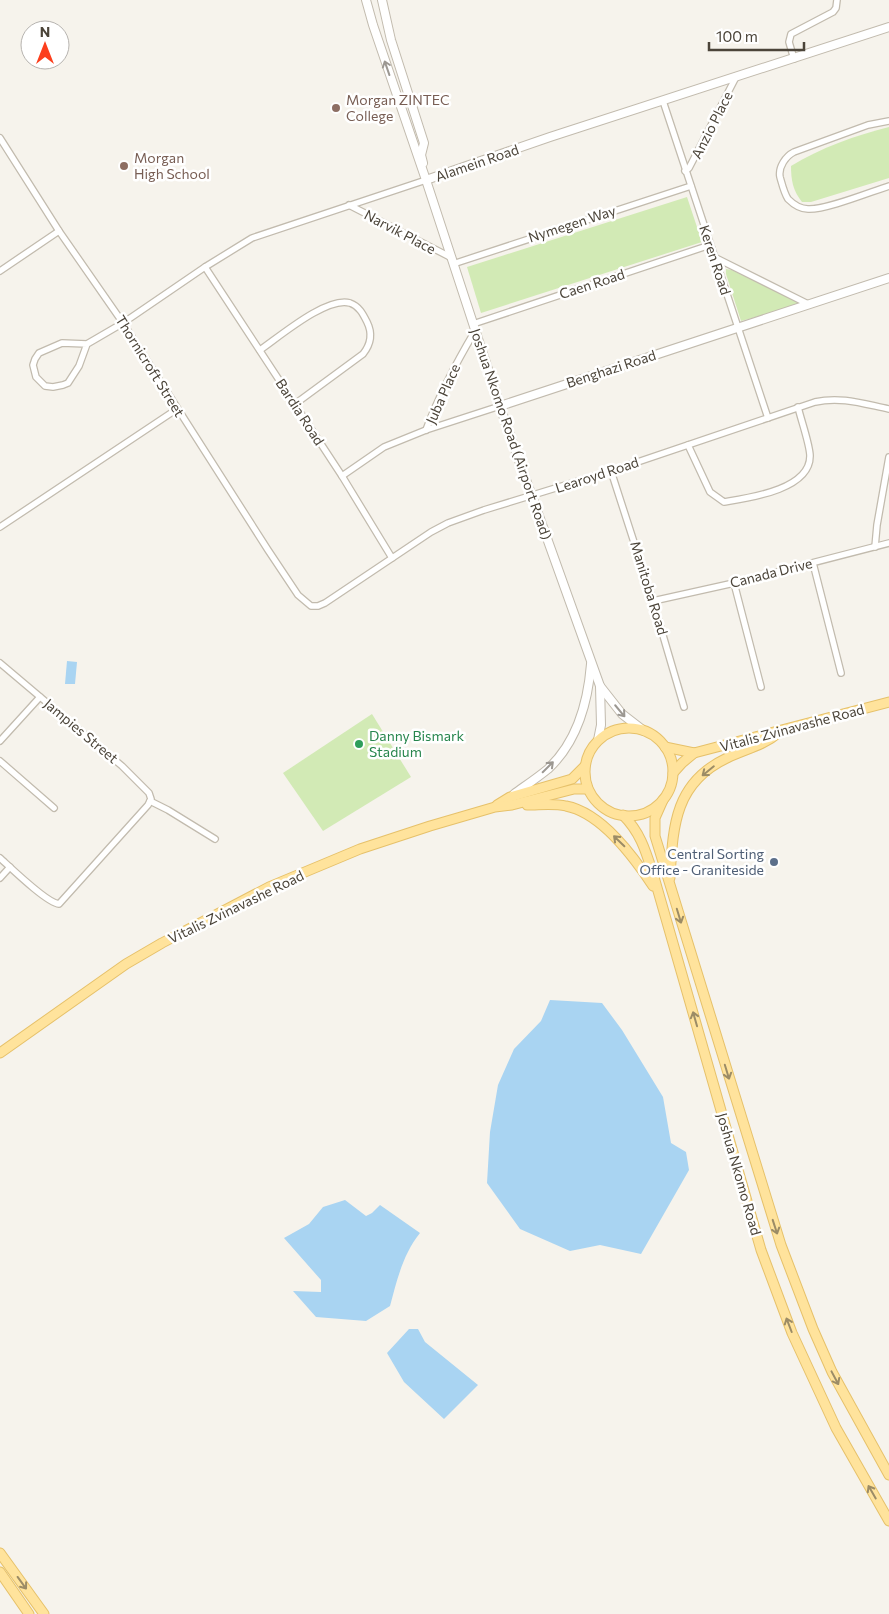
<svg xmlns="http://www.w3.org/2000/svg" width="889" height="1614" font-family="Commissioner,sans-serif">
	<rect width="100%" height="100%" fill="#f6f3ec"/>
	<g fill="#d2eab5">
		<path d="M889 127V178L811 202H802C793 191 791 180 791 166 820 148 857 135 889 127Z"/>
		<path d="M687 197 702 242 481 313 467 267Z"/>
		<path d="M726 269 732 270 797 302V306L741 321 726 274Z"/>
		<path d="M372 714 411 777 323 831 283 773Z"/>
	</g>
	<g fill="#a9d4f2">
		<path d="M67 661 77 662 75 684H65Z"/>
		<path d="M550 1000 602 1003 622 1030 663 1097 671 1143 686 1152 689 1170 641 1254 600 1245 570 1251 520 1229 487 1183 490 1132 498 1085 514 1049 541 1021Z"/>
		<path d="M345 1200 366 1216 372 1213 380 1205 420 1233C403 1254 397 1280 390 1306L366 1321 316 1317 293 1291 321 1292V1280L284 1238 309 1224 323 1207Z"/>
		<path d="M409 1329H418L425 1342 478 1385 444 1419 404 1382 387 1353Z"/>
	</g>
	<g fill="none" stroke-linecap="round" stroke-linejoin="round">
		<g stroke="#c2bbae" stroke-width="8">
			<g id="minor">
				<path d="M794 59 789 42 791 34 833 12 836 8 837 0"/>
				<path d="M663 101 768 418"/>
				<path d="M889 121 868 125 794 152C786 156 778 167 780 177 782 184 784 193 788 199 793 204 801 209 808 209 826 210 870 192 889 186"/>
				<path d="M0 138 59 231 123 323 268 550 298 595 311 606H318L325 603 431 532 448 523 484 510 611 471 815 402C841 396 864 404 889 409"/>
				<path d="M685 171 689 168 736 77"/>
				<path d="M349 205 452 258"/>
				<path d="M716 258 808 304"/>
				<path d="M453 264 691 186"/>
				<path d="M205 267 342 476 392 558"/>
				<path d="M0 271 59 231"/>
				<path d="M473 324 710 245"/>
				<path d="M87 344 79 366 68 383 63 385 53 387 45 386 36 377 33 365 35 359 39 353 62 343 87 344 123 323 205 267 252 238 426 180"/>
				<path d="M260 350C279 337 327 296 350 303 359 306 363 314 367 322 373 334 371 344 363 354L295 404"/>
				<path d="M426 430C439 395 456 363 475 331"/>
				<path d="M688 445 710 492 724 502C748 498 810 490 810 456 810 445 801 420 798 407"/>
				<path d="M611 471 652 598 684 707"/>
				<path d="M342 476 384 447 426 430 500 406"/>
				<path d="M0 527 177 409"/>
				<path d="M875 547 877 525 889 457"/>
				<path d="M813 563 841 673"/>
				<path d="M734 583 761 687"/>
				<path d="M653 601 734 583 889 543"/>
				<path d="M0 663 122 766 149 793 151 799 148 805 59 904C47 903 11 868 0 858"/>
				<path d="M0 741 40 697"/>
				<path d="M0 761 54 808"/>
				<path d="M150 801 168 810 215 839"/>
				<path d="M0 878 10 867"/>
			</g>
		</g>
		<g stroke="#c2bbae" stroke-width="10">
			<g id="tertiary">
				<path d="M366 0 373 25 426 180 506 424 600 686 622 714 644 731"/>
				<path d="M382 0 391 40 424 143 421 155 423 163"/>
				<path d="M426 180 550 137 889 27"/>
				<path d="M500 406 889 278"/>
				<path d="M598 740 601 725 600 686"/>
				<path d="M514 794C525 786 537 778 548 769 577 742 588 702 591 664"/>
			</g>
		</g>
		<g stroke="#e6c16a" stroke-width="11">
			<g id="primary">
				<circle cx="629" cy="772" r="44"/>
				<path d="M665 747 694 753 889 702"/>
				<path d="M673 773 682 763 694 753"/>
				<path d="M663 800 655 818V836L781 1245 813 1329 832 1372 889 1475"/>
				<path d="M497 805 510 797 572 779 585 766"/>
				<path d="M527 805C540 805 554 803 566 806 602 813 634 857 653 886"/>
				<path d="M623 815C641 833 646 852 654 877L761 1250 792 1333 836 1428 889 1521"/>
				<path d="M670 878C673 827 674 783 727 758 745 749 763 746 778 733"/>
				<path d="M0 1053 126 964 162 943 269 887 360 849 430 826 495 807 512 805 574 789H588"/>
				<path d="M0 1553 44 1614"/>
				<path d="M0 1572 29 1614"/>
			</g>
		</g>
		<use href="#minor" stroke="#fff" stroke-width="5.5"/>
		<use href="#tertiary" stroke="#fff" stroke-width="8"/>
		<use href="#primary" stroke="#ffe39c" stroke-width="9"/>
	</g>
	<defs><path id="oneway-shaft" d="M-6 0H5M1.5-3L5.5 0L1.5 3" fill="none" stroke-width="1.6" stroke-linecap="round" stroke-linejoin="round" transform="scale(1.25)"/></defs>
	<g stroke="#9c9892">
		<use href="#oneway-shaft" transform="translate(387 68) rotate(-109)"/>
		<use href="#oneway-shaft" transform="translate(620 711) rotate(50)"/>
		<use href="#oneway-shaft" transform="translate(548 767) rotate(-45)"/>
	</g>
	<g stroke="#9c8c66">
		<use href="#oneway-shaft" transform="translate(708 771) rotate(141)"/>
		<use href="#oneway-shaft" transform="translate(619 841) rotate(-136)"/>
		<use href="#oneway-shaft" transform="translate(679 916) rotate(73)"/>
		<use href="#oneway-shaft" transform="translate(695 1019) rotate(-106)"/>
		<use href="#oneway-shaft" transform="translate(727 1072) rotate(73)"/>
		<use href="#oneway-shaft" transform="translate(775 1227) rotate(72)"/>
		<use href="#oneway-shaft" transform="translate(789 1325) rotate(-111)"/>
		<use href="#oneway-shaft" transform="translate(835 1378) rotate(62)"/>
		<use href="#oneway-shaft" transform="translate(872 1492) rotate(-120)"/>
		<use href="#oneway-shaft" transform="translate(22 1583) rotate(54)"/>
	</g>
	<g fill="#8d6e63" stroke="#fff" stroke-width="2">
		<circle cx="336" cy="108" r="5"/>
		<circle cx="124" cy="166" r="5"/>
	</g>
	<circle fill="#2e9e5b" stroke="#fff" stroke-width="2" cx="359" cy="744" r="5"/>
	<circle fill="#5c6f8a" stroke="#fff" stroke-width="2" cx="774" cy="862" r="5"/>
	<g text-anchor="middle" stroke-width="5" stroke-linejoin="round" paint-order="stroke">
		<g font-size="14" fill="#785e54" stroke="#fff" text-anchor="start">
			<text x="346" y="105">Morgan ZINTEC<tspan x="346" dy="16">College</tspan></text>
			<text x="134" y="163">Morgan<tspan x="134" dy="16">High School</tspan></text>
		</g>
		<g font-size="14" fill="#4b4439" stroke="#fff">
			<text transform="translate(712 125) rotate(-63)" y="5">Anzio Place</text>
			<text transform="translate(477 163) rotate(-19)" y="5">Alamein Road</text>
			<text transform="translate(572 224) rotate(-18)" y="5">Nymegen Way</text>
			<text transform="translate(400 232) rotate(28)" y="5">Narvik Place</text>
			<text transform="translate(715 260) rotate(72)" y="5">Keren Road</text>
			<text transform="translate(592 284) rotate(-18)" y="5">Caen Road</text>
			<text transform="translate(150 366) rotate(58)" y="5">Thornicroft Street</text>
			<text transform="translate(611 369) rotate(-18)" y="5">Benghazi Road</text>
			<text transform="translate(443 394) rotate(-66)" y="5">Juba Place</text>
			<text transform="translate(300 412) rotate(57)" y="5">Bardia Road</text>
			<text transform="translate(511 434) rotate(71)" y="5">Joshua Nkomo Road (Airport Road)</text>
			<text transform="translate(597 475) rotate(-18)" y="5">Learoyd Road</text>
			<text transform="translate(771 573) rotate(-14)" y="5">Canada Drive</text>
			<text transform="translate(649 588) rotate(73)" y="5">Manitoba Road</text>
			<text transform="translate(792 728) rotate(-15)" y="5">Vitalis Zvinavashe Road</text>
			<text transform="translate(81 731) rotate(40)" y="5">Jampies Street</text>
			<text transform="translate(236 907) rotate(-26)" y="5">Vitalis Zvinavashe Road</text>
			<text transform="translate(739 1174) rotate(74)" y="5">Joshua Nkomo Road</text>
		</g>
		<g font-size="14" fill="#27864d" stroke="#fff" text-anchor="start">
			<text x="369" y="741">Danny Bismark<tspan x="369" dy="16">Stadium</tspan></text>
		</g>
		<g font-size="14" fill="#4e5e75" stroke="#fff" text-anchor="end">
			<text x="764" y="859">Central Sorting<tspan x="764" dy="16">Office - Graniteside</tspan></text>
		</g>
	</g>
	<g transform="translate(45 45)"><circle r="24" fill="#ffffff" stroke="#b7b4b0"/>
	<path d="M0-4L9 19L0 12L-9 19Z" fill="#fc3f1d"/>
	<text y="-8" font-size="14" font-weight="bold" text-anchor="middle" fill="#4b4439">N</text>
	</g>
	<path d="M709 42v8h95v-8" fill="none" stroke="#4b4439" stroke-width="2.5"/>
	<text x="716" y="42" font-size="15" fill="#4b4439" stroke="#ffffff" stroke-width="4" paint-order="stroke">100 m</text>
</svg>
